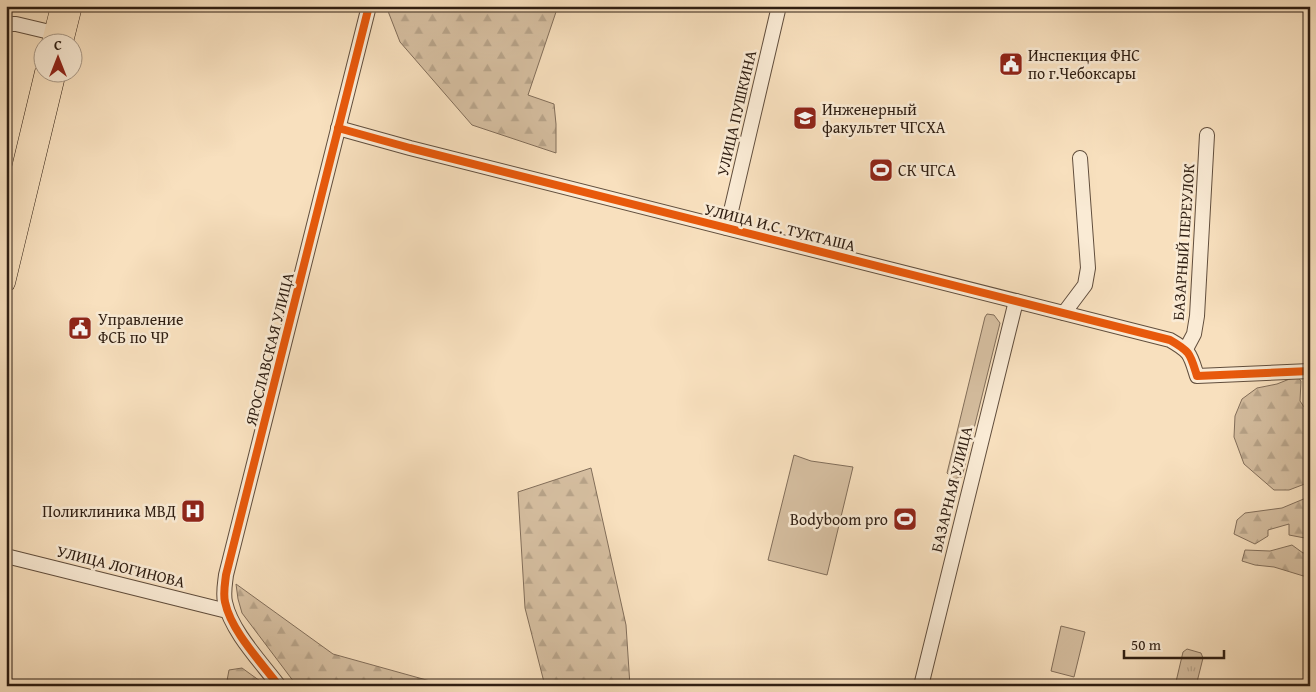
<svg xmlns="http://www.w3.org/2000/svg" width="1316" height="692" font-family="'Gentium Book Plus',serif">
	<defs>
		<pattern id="forest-firs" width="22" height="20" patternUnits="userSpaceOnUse" patternTransform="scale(1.25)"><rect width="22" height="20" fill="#d6bfa1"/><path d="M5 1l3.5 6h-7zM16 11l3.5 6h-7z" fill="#b8a48a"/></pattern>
		<pattern id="park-tufts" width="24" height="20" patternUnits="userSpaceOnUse" patternTransform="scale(1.25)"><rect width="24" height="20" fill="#d6bfa1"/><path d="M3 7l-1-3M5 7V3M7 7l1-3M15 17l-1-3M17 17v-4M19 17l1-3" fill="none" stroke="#b8a48a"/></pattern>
	</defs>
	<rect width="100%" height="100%" fill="#f8e0be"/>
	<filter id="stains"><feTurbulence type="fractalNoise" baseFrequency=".004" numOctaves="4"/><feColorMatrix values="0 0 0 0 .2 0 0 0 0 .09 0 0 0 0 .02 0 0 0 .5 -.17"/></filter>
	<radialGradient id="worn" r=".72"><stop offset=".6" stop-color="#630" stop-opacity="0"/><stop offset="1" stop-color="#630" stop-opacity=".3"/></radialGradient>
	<g fill="#d6bfa1" stroke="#826e5a">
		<path d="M987 314 994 315 1000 323 962 477 953 479 947 473 985 317Z"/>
		<path d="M794 455 811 461 853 467 827 575 768 560Z"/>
		<path d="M1061 626 1085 632 1074 677 1051 671Z"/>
	</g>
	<g fill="url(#forest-firs)" stroke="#826e5a">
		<path d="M386 6H558L528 95 554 104 556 124V153L472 125 400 42Z"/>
		<path d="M1297 376 1301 381 1300 401 1304 407 1310 406V482L1289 490H1274L1244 464 1234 437 1235 416 1242 399 1257 388 1277 384Z"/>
		<path d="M591 468 626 625 630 686H545L525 608 518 492Z"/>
		<path d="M1306 498 1310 499V539L1289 535V524L1268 530V536L1255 544 1234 534 1237 520 1245 513 1282 508Z"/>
		<path d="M1292 545 1303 553 1310 552V578L1274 567 1255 565 1242 561 1245 550 1270 551Z"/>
		<path d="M236 584 333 654 448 686H297L242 613 238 599Z"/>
		<path d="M242 668 267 686H226L229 670Z"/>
	</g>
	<path fill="url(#park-tufts)" stroke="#826e5a" d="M1187 649 1201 653 1203 658 1196 686H1175L1183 652Z"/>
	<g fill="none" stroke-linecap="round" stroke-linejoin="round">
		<g stroke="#614e3d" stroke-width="16">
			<g id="minor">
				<path d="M6 24H16L54 33"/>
				<path d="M338 128 410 148 1170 340C1191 352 1190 354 1197 376L1310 371"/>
				<path d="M727 228 779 6"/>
				<path d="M1064 313 1085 285 1088 268 1080 158"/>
				<path d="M1186 349 1194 334 1197 316 1207 135"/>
				<path d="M6 556 227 611"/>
				<path d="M279 686C261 662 231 631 225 602 223 593 225 584 226 575L369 6"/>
				<path d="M921 686 1016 301"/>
			</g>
		</g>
		<g stroke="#2f1e12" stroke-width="19">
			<g id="major">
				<path d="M51 42 60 6"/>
				<path d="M64 42 73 6"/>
				<path d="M6 230 44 72"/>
				<path d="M6 283 57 72"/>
			</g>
		</g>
		<use href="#minor" stroke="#faebd5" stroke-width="14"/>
		<use href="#major" stroke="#f8e0be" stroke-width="18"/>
		<g stroke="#faebd5" stroke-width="11">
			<g id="cycleway">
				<path d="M338 128 410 148 1170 340C1191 352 1190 354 1197 376L1310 371"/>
				<path d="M279 686C261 662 231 631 225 602 223 593 225 584 226 575L369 6"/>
			</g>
		</g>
		<use href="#cycleway" stroke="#e8590c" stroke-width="8"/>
	</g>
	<defs>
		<g id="civic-square" transform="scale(1.25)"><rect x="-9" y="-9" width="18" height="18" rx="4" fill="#8f2418" stroke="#faebd5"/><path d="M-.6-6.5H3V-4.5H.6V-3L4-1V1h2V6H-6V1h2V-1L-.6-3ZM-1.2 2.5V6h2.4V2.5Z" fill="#fff"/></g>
		<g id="university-square" transform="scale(1.25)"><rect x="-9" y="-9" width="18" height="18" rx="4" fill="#8f2418" stroke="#faebd5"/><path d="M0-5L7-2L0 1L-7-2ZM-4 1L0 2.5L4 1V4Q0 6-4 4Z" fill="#fff"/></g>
		<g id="stadium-square" transform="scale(1.25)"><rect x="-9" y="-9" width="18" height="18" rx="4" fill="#8f2418" stroke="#faebd5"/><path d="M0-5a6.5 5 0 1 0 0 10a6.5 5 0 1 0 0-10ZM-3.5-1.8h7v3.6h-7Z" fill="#fff"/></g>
		<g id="hospital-square" transform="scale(1.25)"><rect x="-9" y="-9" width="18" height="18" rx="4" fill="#8f2418" stroke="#faebd5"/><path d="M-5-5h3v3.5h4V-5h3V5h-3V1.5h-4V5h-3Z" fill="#fff"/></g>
	</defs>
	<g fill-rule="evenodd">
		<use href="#civic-square" x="1011" y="64"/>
		<use href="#university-square" x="805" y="118"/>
		<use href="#stadium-square" x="881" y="170"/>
		<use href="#civic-square" x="80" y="328"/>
		<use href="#hospital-square" x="193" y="511"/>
		<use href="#stadium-square" x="905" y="519"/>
	</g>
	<g text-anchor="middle" stroke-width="5" stroke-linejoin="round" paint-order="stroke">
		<g font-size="16" fill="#2f1e12" stroke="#faebd5" text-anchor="start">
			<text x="1028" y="61">Инспекция ФНС<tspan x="1028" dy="18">по г.Чебоксары</tspan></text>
			<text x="822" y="115">Инженерный<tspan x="822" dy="18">факультет ЧГСХА</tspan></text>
			<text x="898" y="176">СК ЧГСА</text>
			<text x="98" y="325">Управление<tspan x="98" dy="18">ФСБ по ЧР</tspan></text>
			<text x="176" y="517" text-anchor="end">Поликлиника МВД</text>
			<text x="888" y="525" text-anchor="end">Bodyboom pro</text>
		</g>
		<g font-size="16" fill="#2f1e12" stroke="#faebd5">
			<text transform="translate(736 113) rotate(-77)" y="6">УЛИЦА ПУШКИНА</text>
			<text transform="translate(780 227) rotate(14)" y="6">УЛИЦА И.С. ТУКТАША</text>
			<text transform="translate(1183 242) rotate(-86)" y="6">БАЗАРНЫЙ ПЕРЕУЛОК</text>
			<text transform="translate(269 349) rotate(-76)" y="6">ЯРОСЛАВСКАЯ УЛИЦА</text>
			<text transform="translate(951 489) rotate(-76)" y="6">БАЗАРНАЯ УЛИЦА</text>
			<text transform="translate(121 566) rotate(14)" y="6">УЛИЦА ЛОГИНОВА</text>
		</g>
	</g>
	<rect width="1316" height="692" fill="none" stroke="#f8e0be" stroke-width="25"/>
	<rect x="8" y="8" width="1301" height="677" fill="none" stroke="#2f1e12" stroke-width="2.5"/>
	<rect x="12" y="12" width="1291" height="667" fill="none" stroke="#2f1e12"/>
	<g transform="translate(58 58)"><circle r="24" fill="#faebd5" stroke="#a99987"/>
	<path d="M0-4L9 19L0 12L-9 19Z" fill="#8f2418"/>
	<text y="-8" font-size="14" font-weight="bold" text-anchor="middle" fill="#2f1e12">С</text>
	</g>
	<path d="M1124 650v8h100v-8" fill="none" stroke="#2f1e12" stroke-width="2.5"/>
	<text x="1131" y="650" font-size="15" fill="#2f1e12" stroke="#faebd5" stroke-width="4" paint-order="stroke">50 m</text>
	<rect width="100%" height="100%" filter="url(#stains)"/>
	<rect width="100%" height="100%" fill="url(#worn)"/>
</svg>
